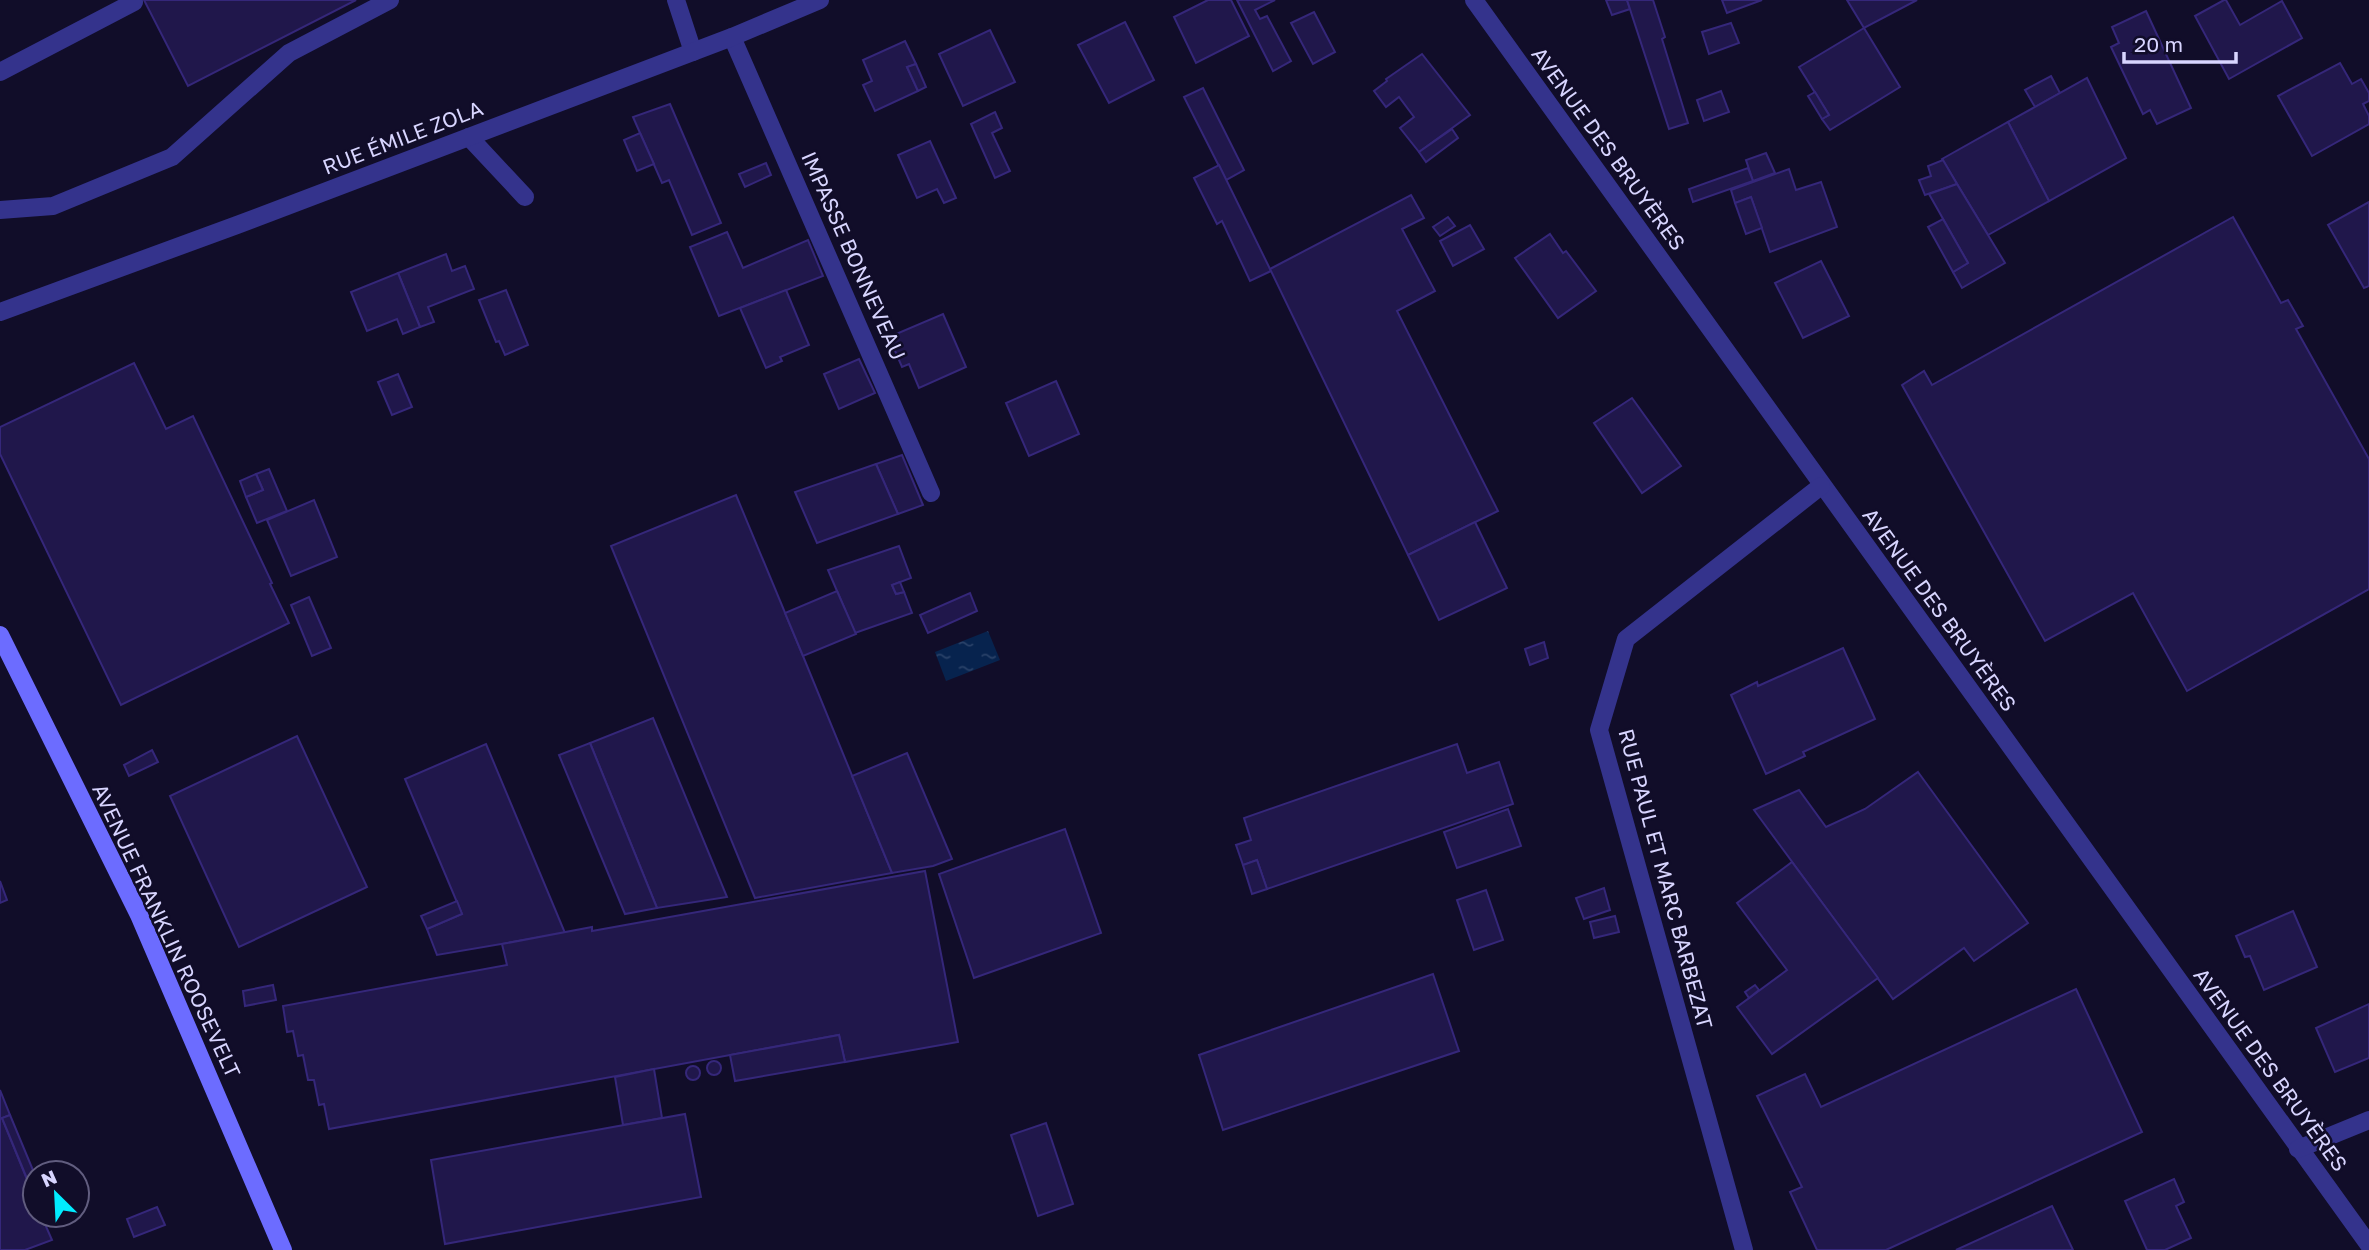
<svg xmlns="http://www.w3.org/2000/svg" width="2369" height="1250" font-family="'Golos Text',sans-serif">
	<defs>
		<pattern id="water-ripples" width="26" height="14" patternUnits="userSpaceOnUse" patternTransform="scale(1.75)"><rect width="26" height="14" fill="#07234e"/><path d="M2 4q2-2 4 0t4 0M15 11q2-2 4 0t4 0" fill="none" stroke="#2a4269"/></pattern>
	</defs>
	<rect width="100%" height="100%" fill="#110d29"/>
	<path fill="url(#water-ripples)" d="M988 631 1000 660 946 681 935 652Z"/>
	<g fill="#20174b" stroke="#35277a" stroke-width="2">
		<path d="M144 0H356L188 86Z"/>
		<path d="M1208 0H1231L1249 36 1196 63 1174 17Z"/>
		<path d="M1237 0H1275L1255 10 1260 19 1267 16 1291 61 1273 71Z"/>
		<path d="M1606 0H1627L1630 9 1612 15Z"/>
		<path d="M1627 0H1653L1665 37 1662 39 1688 123 1669 129Z"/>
		<path d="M1722 0H1762L1727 13Z"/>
		<path d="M1847 0H1917L1864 28Z"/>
		<path d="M2224 0H2226L2240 25 2282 1 2302 38 2229 79 2195 16Z"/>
		<path d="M2146 11 2191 108 2157 124 2150 110 2143 114 2111 47 2119 43 2112 27Z"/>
		<path d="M1314 12 1335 52 1313 64 1291 23Z"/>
		<path d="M1125 22 1154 80 1109 103 1078 45Z"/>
		<path d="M1731 23 1739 43 1709 54 1702 32Z"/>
		<path d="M1864 28 1900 87 1830 130 1822 119 1829 115 1799 67Z"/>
		<path d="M990 30 1015 82 963 106 939 54Z"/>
		<path d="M905 41 916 64 907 67 918 91 875 111 863 85 872 81 863 60Z"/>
		<path d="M1422 54 1470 115 1419 152 1400 128 1414 117 1399 97 1386 107 1374 91 1387 81 1386 79Z"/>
		<path d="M2340 63 2352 84 2361 79 2369 93V101L2363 104 2369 116V124L2312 156 2278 96Z"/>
		<path d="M916 64 926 87 918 91 907 67Z"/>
		<path d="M2051 76 2060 93 2035 107 2025 90Z"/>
		<path d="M2087 78 2126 158 2049 201 2008 122Z"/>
		<path d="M1203 88 1244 170 1226 180 1184 97Z"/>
		<path d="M1721 91 1729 112 1704 121 1697 100Z"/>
		<path d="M1815 92 1829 115 1822 119 1808 96Z"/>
		<path d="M670 104 721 223 692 235 669 180 662 183 633 117Z"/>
		<path d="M995 112 1002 128 992 133 1010 171 995 178 971 124Z"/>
		<path d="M2008 122 2049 201 1988 235 1942 159Z"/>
		<path d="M1452 129 1458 138 1426 162 1419 152Z"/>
		<path d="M640 133 654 164 637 171 624 140Z"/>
		<path d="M930 141 956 198 944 203 937 189 917 198 898 155Z"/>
		<path d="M1766 153 1775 173 1753 181 1746 160Z"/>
		<path d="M1943 160 1957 184 1925 195 1919 180 1931 176 1928 166Z"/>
		<path d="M766 163 771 175 745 187 739 174Z"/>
		<path d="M1219 165 1271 271 1250 281 1222 221 1217 224 1194 178Z"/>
		<path d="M1748 168 1753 181 1693 202 1689 189Z"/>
		<path d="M1789 169 1796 190 1821 182 1837 227 1770 252 1751 197 1735 203 1731 190Z"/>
		<path d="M1957 184 2005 263 1962 288 1953 272 1968 263 1929 194Z"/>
		<path d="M1411 195 1424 218 1402 229 1435 291 1397 311 1498 511 1408 555 1270 269Z"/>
		<path d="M1751 197 1762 228 1746 234 1735 203Z"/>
		<path d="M2369 202V286L2364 288 2328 225Z"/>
		<path d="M1448 217 1455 226 1440 236 1433 227Z"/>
		<path d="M2233 217 2281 303 2288 300 2303 326 2296 329 2369 459V589L2187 691 2133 593 2045 641 1902 385 1924 371 1932 385Z"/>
		<path d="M1943 219 1968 263 1953 272 1928 227Z"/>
		<path d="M1470 225 1484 249 1453 266 1440 241Z"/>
		<path d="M727 232 743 268 808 240 823 276 719 316 690 247Z"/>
		<path d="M1550 234 1563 253 1566 251 1596 291 1558 318 1515 258Z"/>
		<path d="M446 254 452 271 465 266 474 289 428 307 434 322 420 327 398 273Z"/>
		<path d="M1821 261 1849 316 1803 338 1775 283Z"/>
		<path d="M398 273 420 327 403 334 397 319 367 331 351 292Z"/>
		<path d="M506 290 528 345 505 355 499 341 496 342 479 300Z"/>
		<path d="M786 290 809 345 780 357 782 361 766 368 740 308Z"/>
		<path d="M943 314 966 367 919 388 909 364 902 367 889 337Z"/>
		<path d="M859 359 875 393 839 409 824 374Z"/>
		<path d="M134 363 166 429 193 416 272 583 270 584 289 623 121 705 0 454V427Z"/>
		<path d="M398 374 412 407 392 415 378 382Z"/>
		<path d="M1056 381 1079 434 1029 456 1006 403Z"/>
		<path d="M1632 398 1681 466 1642 493 1594 423Z"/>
		<path d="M902 455 923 505 898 514 876 464Z"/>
		<path d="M876 464 898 514 817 543 795 492Z"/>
		<path d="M269 469 287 511 257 523 246 497 263 490 256 474Z"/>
		<path d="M256 474 263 490 246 497 240 481Z"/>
		<path d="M736 495 803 656 892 873 755 898 611 546Z"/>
		<path d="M314 500 337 557 291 576 267 520Z"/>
		<path d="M1475 522 1507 588 1439 620 1408 555Z"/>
		<path d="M899 546 911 578 892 585 896 594 904 592 912 613 855 633 828 570Z"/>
		<path d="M900 582 904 592 896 594 892 585Z"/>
		<path d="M837 591 856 634 803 656 785 613Z"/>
		<path d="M970 593 977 611 928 633 920 615Z"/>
		<path d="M309 597 331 648 312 656 291 605Z"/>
		<path d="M1544 642 1548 658 1530 665 1525 649Z"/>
		<path d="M1843 648 1875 719 1803 752 1805 756 1766 774 1731 695 1757 682 1758 686Z"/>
		<path d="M653 718 727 897 657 908 590 743Z"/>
		<path d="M297 736 367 887 239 947 170 796Z"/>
		<path d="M590 743 657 908 625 914 559 755Z"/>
		<path d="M486 744 565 933 437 955 427 929 462 914 405 779Z"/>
		<path d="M1457 744 1467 773 1499 762 1513 804 1267 889 1257 860 1243 865 1236 845 1251 840 1244 818Z"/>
		<path d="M152 750 158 762 129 776 124 765Z"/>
		<path d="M907 753 952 859 933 866 892 873 852 776Z"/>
		<path d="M1918 772 2028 923 1974 961 1964 948 1893 999 1754 810 1799 790 1826 827 1865 809Z"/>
		<path d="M1508 809 1521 846 1457 868 1444 832Z"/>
		<path d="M1065 829 1101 933 974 978 939 874Z"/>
		<path d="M1257 860 1267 889 1252 894 1243 865Z"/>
		<path d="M1792 862 1878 978 1772 1054 1737 1007 1787 970 1737 903Z"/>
		<path d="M925 871 958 1042 845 1062 839 1035 329 1129 324 1104 319 1105 314 1080H308L303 1055 298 1056 293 1031 287 1032 283 1006 507 965 502 944 592 927V931Z"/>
		<path d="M0 881 7 900 0 903Z"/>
		<path d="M1604 888 1610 910 1584 919 1576 898Z"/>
		<path d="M1486 890 1503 940 1474 950 1457 900Z"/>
		<path d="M457 901 462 914 427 929 421 916Z"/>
		<path d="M2293 911 2317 967 2264 990 2250 956 2245 957 2236 936Z"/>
		<path d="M1615 916 1619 932 1594 938 1590 922Z"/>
		<path d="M1433 974 1459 1051 1223 1130 1199 1055Z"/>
		<path d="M273 985 276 1000 245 1006 243 991Z"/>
		<path d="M1755 985 1759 990 1749 998 1745 992Z"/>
		<path d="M2076 989 2142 1132 1886 1250H1817L1790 1192 1802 1187 1757 1096 1805 1074 1821 1107Z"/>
		<path d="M2369 1004V1058L2335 1072 2316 1028Z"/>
		<path d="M839 1035 845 1062 735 1081 730 1055Z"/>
		<circle cx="714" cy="1068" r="7"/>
		<circle cx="693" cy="1073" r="7"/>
		<path d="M654 1069 662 1118 623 1125 615 1077Z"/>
		<path d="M0 1090 10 1115 2 1118 35 1199V1215H41L52 1240 25 1250H0Z"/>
		<path d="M685 1114 701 1197 445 1244 431 1160Z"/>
		<path d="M10 1115 35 1175V1198L2 1118Z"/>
		<path d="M1046 1123 1073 1204 1038 1216 1011 1135Z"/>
		<path d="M2174 1179 2184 1202 2176 1206 2191 1238 2165 1250H2147L2125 1201Z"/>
		<path d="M2052 1206 2073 1250H1956Z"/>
		<path d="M157 1207 165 1225 134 1237 127 1219Z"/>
	</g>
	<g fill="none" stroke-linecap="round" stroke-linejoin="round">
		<g stroke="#34338c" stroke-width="18">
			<path d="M676 0 693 52"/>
			<path d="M0 72 134 2"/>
			<path d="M469 137 525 197"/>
			<path d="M0 210 53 206 172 157 289 53 390 0"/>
		</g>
		<g stroke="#34338c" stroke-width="18">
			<path d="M1474 0 2369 1245"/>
			<path d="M732 37 931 493"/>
			<path d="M0 312 237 225 732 37 820 0"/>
			<path d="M2298 1149 2369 1120"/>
			<path d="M1744 1250 1599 730 1626 639 1821 486"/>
		</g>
		<path stroke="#6c6cff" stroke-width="18" d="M0 635 139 915 283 1250"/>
	</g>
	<g text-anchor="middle" stroke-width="5" stroke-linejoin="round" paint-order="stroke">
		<g font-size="21" fill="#d8d5ff" stroke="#110d29">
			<text transform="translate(403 138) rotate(-21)" y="7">RUE ÉMILE ZOLA</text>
			<text transform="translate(1608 149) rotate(54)" y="7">AVENUE DES BRUYÈRES</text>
			<text transform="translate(853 256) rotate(66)" y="7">IMPASSE BONNEVEAU</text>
			<text transform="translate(1939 610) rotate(54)" y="7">AVENUE DES BRUYÈRES</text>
			<text transform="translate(1665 879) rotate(75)" y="7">RUE PAUL ET MARC BARBEZAT</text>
			<text transform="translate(166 931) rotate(65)" y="7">AVENUE FRANKLIN ROOSEVELT</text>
			<text transform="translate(2270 1070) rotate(54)" y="7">AVENUE DES BRUYÈRES</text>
		</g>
	</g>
	<g transform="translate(56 1194) rotate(336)"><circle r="33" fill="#110d29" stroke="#615d7f" stroke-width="2"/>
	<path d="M0-5L12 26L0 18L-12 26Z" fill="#01ecff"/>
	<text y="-10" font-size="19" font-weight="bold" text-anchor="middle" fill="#d8d5ff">N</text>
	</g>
	<path d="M2124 52v10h112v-10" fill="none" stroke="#d8d5ff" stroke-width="3.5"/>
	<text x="2134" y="52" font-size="21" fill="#d8d5ff" stroke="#110d29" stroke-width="5" paint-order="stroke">20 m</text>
</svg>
